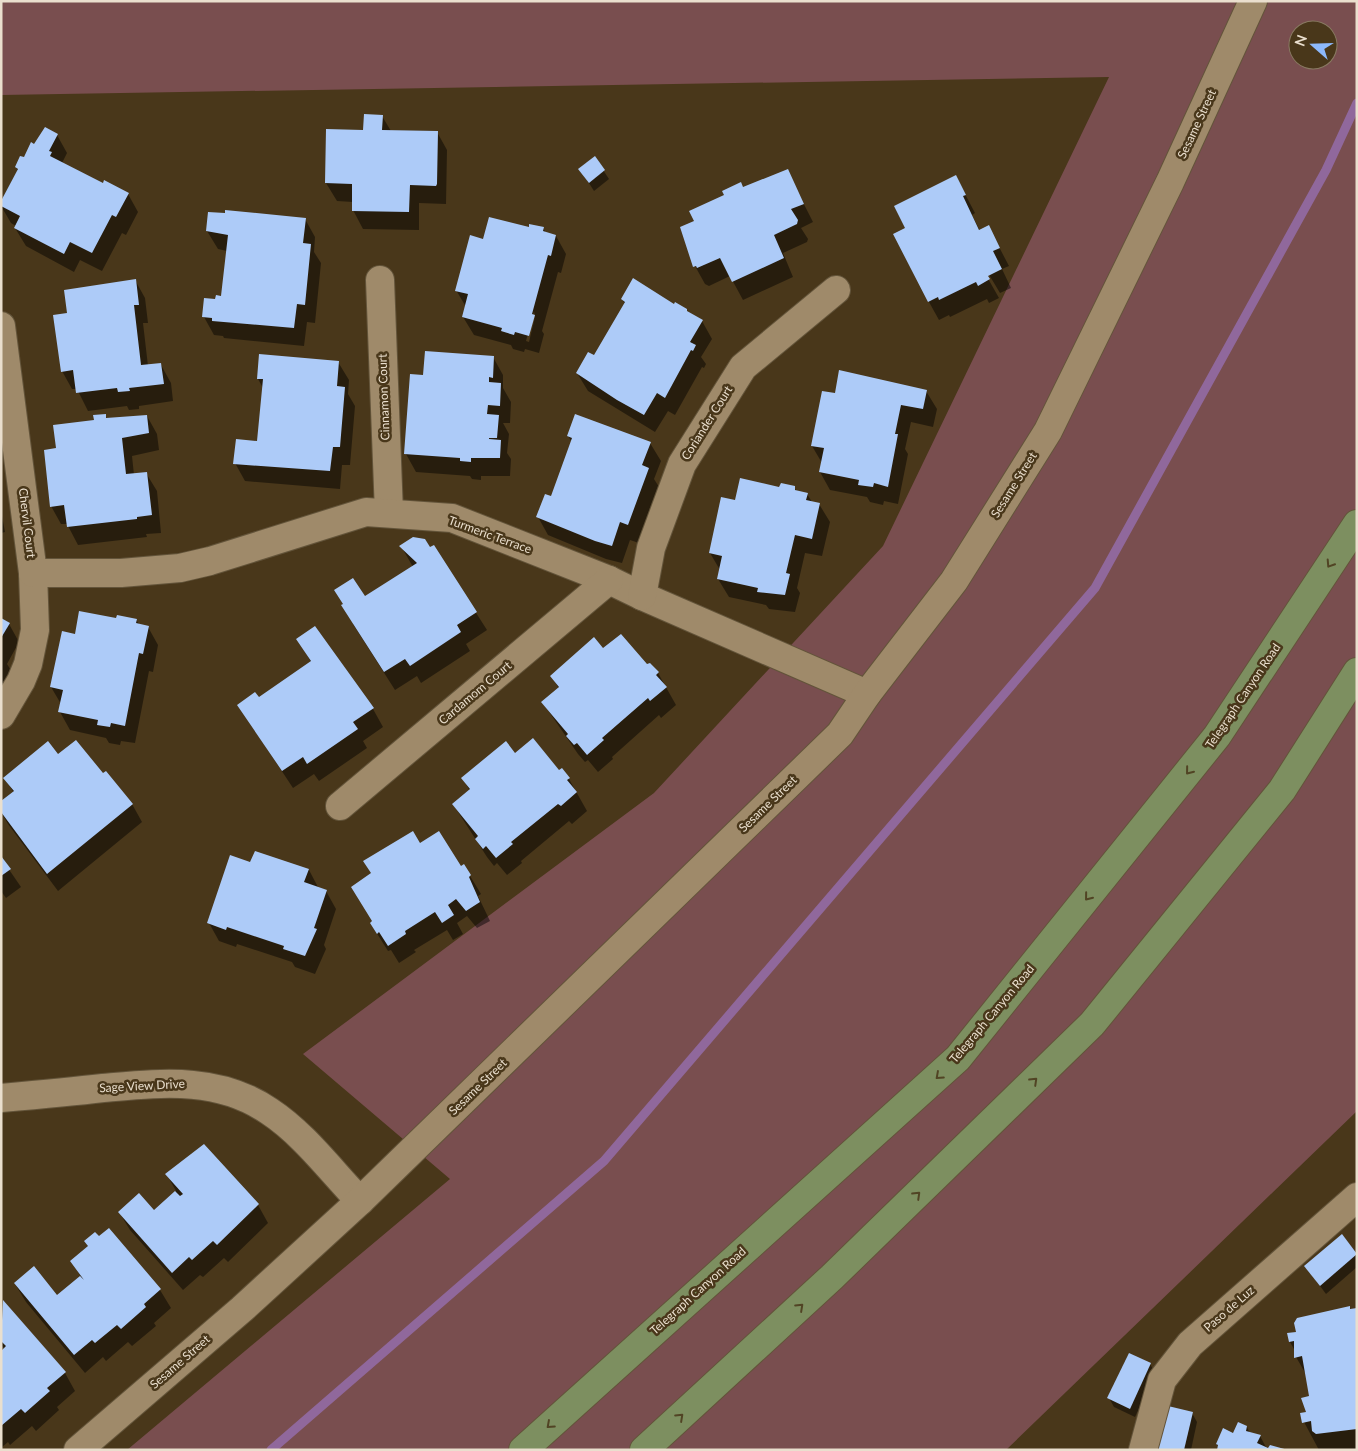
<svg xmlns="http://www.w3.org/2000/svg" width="1358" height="1451" font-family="Lato,sans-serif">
	<rect width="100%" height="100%" fill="#49371a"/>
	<path fill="#794e4f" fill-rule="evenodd" d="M1 1H1357V1111L1006 1450H127L450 1179 303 1054 654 793 883 546 1109 77 1 95ZM1298 30H1328V60H1298Z"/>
	<g fill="#0007" fill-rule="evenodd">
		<path d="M382 116 391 131 437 132 447 150 446 204 419 203V230L363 229 353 210V202L337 201 326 183 327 130 364 131Z"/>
		<path d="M57 135 67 153 62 163 104 185 128 194 138 212 126 235 122 233 102 271 80 260 74 272 26 246 15 228 16 226 11 223 1 206 18 171 16 167 34 146Z"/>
		<path d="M595 158 609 179 594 191 580 169Z"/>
		<path d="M787 171 813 222 801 228 808 239 807 242 783 253 793 277 743 300 730 276 709 286 705 284 695 266V221L743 188Z"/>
		<path d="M956 177 975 213 972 215 980 231 988 227 998 245 1009 266 1002 269 1011 288 1000 293 988 273 986 275 999 298 989 303 987 299 950 317 949 315 939 320 929 302 906 229Z"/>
		<path d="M305 219 315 237 314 252 321 263 315 323 307 322 304 346 224 338 223 336 214 335 204 317 217 300 222 297 227 251 218 249 207 231Z"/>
		<path d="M543 228 546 233 556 236 566 254 561 273 558 272 542 331 544 334 539 353 525 349 524 352 513 349 511 345 474 335 463 317 466 307 456 290 484 240 529 229ZM534 311 535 317 529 342 526 341Z"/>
		<path d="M135 280 145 298 148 323H143L148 366 161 365 171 383 173 401 139 406V409L129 410 127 406 88 411 77 389H72L62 371 69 314Z"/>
		<path d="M622 299 702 321 712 339 701 357 706 364 704 368 702 367 675 415 668 411 655 432 588 391 577 373 594 357 625 304Z"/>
		<path d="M493 357 503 375V388L511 402 510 423H503L509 434 507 453 511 459 510 476H481V480L472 479 470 476 416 472 406 454 424 376Z"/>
		<path d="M338 362 349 380 348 394 355 406 350 465H342L340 489 245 481 235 463 259 442 263 388 258 379Z"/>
		<path d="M926 391 937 409 933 427 911 422 905 449 908 454 898 504 884 501 883 505 870 502 867 497 830 490 820 472 822 463 812 446 836 395Z"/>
		<path d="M105 415 107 419 147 416 157 434 159 450 132 456 134 475 146 473 157 491 161 533 146 534 147 537 78 545 67 524H61L51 506 58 449Z"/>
		<path d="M568 436 650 443 661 461 654 479 659 487 639 543 630 540 622 563 606 559 548 535 538 517 552 498 572 442Z"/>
		<path d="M794 487 797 492 807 494 812 502 819 504 830 522 822 556 805 553 797 588 800 593 795 612 769 609 766 605 729 597 718 579 720 570 710 553 736 502 780 488Z"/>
		<path d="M1 511 5 532 1 533Z"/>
		<path d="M401 546 430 549 434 547 487 630 466 644 470 651 421 683 417 676 395 690 353 624 365 598 413 567Z"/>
		<path d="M1 620 9 624 19 642 7 664 12 672 1 690Z"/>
		<path d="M117 620H136L139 624 148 627 158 645 153 672 149 671 135 743 121 741 120 745 109 743 106 738 70 730 60 712 61 704 51 687 76 635Z"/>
		<path d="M298 639 373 709 383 727 363 741 367 748 319 781 314 774 293 788 238 705 259 699 311 662Z"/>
		<path d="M603 650 647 666 658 673 676 705 661 718 659 715 612 757 613 759 598 772 588 760 585 762 578 754 543 703 559 689 552 676Z"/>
		<path d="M515 754 559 772 561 769 569 779 587 811 572 824 569 821 521 861 522 863 507 875 497 863 494 866 487 857 453 804 470 791 463 779Z"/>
		<path d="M58 756 103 775 132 804 142 822 58 891 8 824 1 812V803L14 793 5 778Z"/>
		<path d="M420 844 461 867 464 866 481 894 478 896 490 921 477 928 467 916 457 923 463 934 453 940 447 930 414 950 416 952 399 963 391 950 388 951 371 924Z"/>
		<path d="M1 858 21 887 6 898 1 891Z"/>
		<path d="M251 864 309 870 319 889 326 891 336 909 324 945 326 949 315 974 295 967 292 962 237 944 236 947 219 941 209 923Z"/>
		<path d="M167 1175 258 1205 268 1223 228 1262 224 1258 203 1277 200 1275 183 1290 130 1230 119 1212H154L176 1191Z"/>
		<path d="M109 1229 160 1290 171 1308 154 1323 156 1326 132 1346 128 1342 106 1361 103 1357 85 1373 26 1302 15 1284 57 1296 81 1277 72 1261Z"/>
		<path d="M1341 1236 1357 1254V1267L1326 1294 1306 1267Z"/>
		<path d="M3 1302 65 1373 75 1391 57 1407 59 1410 36 1431 32 1426 10 1445 8 1442 1 1448V1352L5 1349 1 1345Z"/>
		<path d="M1350 1308 1351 1310 1357 1309V1450H1319L1304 1422 1310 1397 1307 1376 1296 1357 1295 1351 1290 1342 1297 1333Z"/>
		<path d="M1129 1355 1150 1364 1155 1373 1135 1417 1114 1407 1109 1398Z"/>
		<path d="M1192 1413 1197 1422 1191 1450H1159Z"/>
		<path d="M1247 1427 1250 1434 1260 1436 1267 1449 1219 1448 1217 1444Z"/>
	</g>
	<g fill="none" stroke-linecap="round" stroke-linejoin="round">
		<path stroke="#90689c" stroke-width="9" d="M271 1450 604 1161 1095 588 1326 170 1357 103"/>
	</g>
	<g fill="#adcbf8">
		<path d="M364 114 383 115 382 130 438 131 437 184 436 186 410 185 409 212 352 211V184L325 183 326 129 363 130Z"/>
		<path d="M45 127 58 134 49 151 52 152 50 156 103 183 104 180 129 193 116 217 112 215 92 253 70 242 64 254 14 228 20 216 1 206V201L18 169 15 167 20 156 24 157 31 142 34 144Z"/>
		<path d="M595 156 605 170 589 183 578 169Z"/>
		<path d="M788 169 804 204 791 209 798 220 797 224 774 235 784 258 732 282 720 258 697 268 696 266 693 267 680 227 694 221 689 211 724 195 722 191 741 182 743 187Z"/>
		<path d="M956 175 966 195 963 196 979 230 989 225 1000 248 993 251 1002 269 988 276 990 279 978 286 976 282 939 300 938 297 928 302 893 234 905 228 894 206Z"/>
		<path d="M225 210 306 218 303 243 311 244 305 305 297 304 294 328 212 321V318L202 317 204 298 215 299 216 295 221 296 228 235 206 231 208 212 225 213Z"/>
		<path d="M489 217 529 227V224L544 227 543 231 556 235 551 256 548 255 532 314 535 315 529 336 515 332 514 335 501 331 502 328 462 317 468 294 455 291 470 235 483 239Z"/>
		<path d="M633 278 674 304 675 302 687 309V311L703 320 690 342 696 345 693 351 691 350 665 398 657 393 644 415 617 400 576 373 588 352 594 355 625 302 621 299Z"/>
		<path d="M136 279 139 305H134L141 365 161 363 164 384 129 388 130 391 118 392 117 388 76 393 73 370 61 372 53 315 67 313 64 290Z"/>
		<path d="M425 351 494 356 493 378 489 377V382L501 383 500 406 488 405 487 414 499 415 497 438H489V439L501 440 500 458H471V462L460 461V458L404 454 410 374 423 375Z"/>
		<path d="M259 354 339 361 337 386 345 387 340 447H333L330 471 233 464 236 439 257 441 263 379H257Z"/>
		<path d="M839 370 927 390 923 409 901 405 895 434H898L888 487 874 483 873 487 858 485 859 480 819 472 824 448 811 446 822 391 835 393Z"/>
		<path d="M106 414V418L147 415 149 433 122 438 126 474 147 472 152 515 137 517V519L67 527 64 505 50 507 44 450 56 448 53 425 94 420 93 415Z"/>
		<path d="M575 414 651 442 642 465 649 468 628 525 620 522 612 546 595 541 536 517 545 494 551 496 572 438 567 436Z"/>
		<path d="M740 478 779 487 781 483 795 486V490L808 493 806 500 820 503 812 539 795 535 786 573 790 574 785 595 757 592 758 588 717 579 722 556 709 553 721 497 735 500Z"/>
		<path d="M413 537 425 539 430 547 434 545 477 612 457 625 461 632 410 666 405 659 384 672 341 605 343 604 334 590 353 578 365 596 417 563 399 546Z"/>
		<path d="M79 611 116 618 117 615 137 619 136 623 149 626 143 654 139 653 125 726 111 723 110 727 97 725 98 720 58 712 63 690 50 687 62 631 75 634Z"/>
		<path d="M1 618 10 623 1 638Z"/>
		<path d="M315 626 374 708 353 722 358 729 307 764 303 757 282 771 237 705 255 692 259 697 311 661 296 639Z"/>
		<path d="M621 634 647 664 650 663 659 672 656 675 667 687 650 701 648 698 602 738 604 740 587 755 577 743 574 745 566 736 568 734 541 702 559 687 550 676 594 637 603 648Z"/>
		<path d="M533 738 559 770 562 768 570 778 567 780 577 792 561 806 558 804 511 842 513 844 496 858 486 846 483 849 475 839 478 836 452 804 470 789 461 778 506 741 515 753Z"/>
		<path d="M76 740 103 773 106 771 133 804 47 874 1 812V801L14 791 3 778 48 741 58 754Z"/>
		<path d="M413 831 420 843 439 831 461 866 464 864 471 875 469 877 480 902 466 911 456 899 448 905 454 915 442 923 435 912 405 931 406 934 388 946 379 932 377 934 370 923 372 921 351 887 371 873 363 861Z"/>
		<path d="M255 851 309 869 304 882 327 890 314 928 317 929 305 956 283 949 284 946 227 927 226 930 207 923 230 855 250 862Z"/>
		<path d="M1 856 11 869 1 876Z"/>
		<path d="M204 1144 259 1204 217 1245 213 1241 192 1260 189 1257 172 1273 118 1212 139 1193 154 1210 175 1191 180 1196 183 1194 165 1174Z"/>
		<path d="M109 1228 161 1289 144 1304 146 1307 121 1329 117 1325 95 1343 92 1340 74 1355 14 1283 34 1266 57 1295 80 1276 84 1280 70 1261 88 1246 84 1241 95 1232 99 1236Z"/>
		<path d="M1342 1234 1357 1254 1320 1286 1304 1266Z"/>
		<path d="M3 1300 66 1372 47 1388 50 1391 25 1413 21 1409 1 1426V1351L6 1346 1 1341Z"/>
		<path d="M1350 1306V1309L1357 1308V1429L1316 1434 1312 1431 1311 1421 1302 1423 1300 1413 1306 1412 1301 1398 1309 1396 1302 1356 1294 1358V1341L1289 1342 1287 1333 1296 1332 1294 1323 1297 1318Z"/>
		<path d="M1129 1353 1151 1363 1130 1409 1107 1398Z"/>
		<path d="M1168 1406 1193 1412 1184 1450H1158Z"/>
		<path d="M1238 1422 1247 1426 1246 1431 1261 1435 1257 1443 1268 1448 1270 1445 1288 1450H1217L1218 1445 1216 1444 1223 1428 1233 1433Z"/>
	</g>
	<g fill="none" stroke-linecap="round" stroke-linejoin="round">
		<g stroke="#63543a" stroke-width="30">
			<g id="minor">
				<path d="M380 280 389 513"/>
				<path d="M1 326 33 573 35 630 28 664 21 681 1 715"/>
				<path d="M33 573H121L180 568 210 561 366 512 452 518 609 580 642 596 867 694"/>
				<path d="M642 596 651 548 682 464 743 367 836 290"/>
				<path d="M340 806 609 580"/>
				<path d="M1 1098C35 1095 69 1092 103 1088 161 1083 218 1076 269 1111 304 1134 331 1171 360 1201"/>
				<path d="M78 1450 242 1309 360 1201 840 734 867 694 954 581 1048 431 1170 182 1253 1"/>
				<path d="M1143 1450 1162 1380 1190 1344 1357 1197"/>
			</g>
		</g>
		<g stroke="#63543a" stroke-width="30">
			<g id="major">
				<path d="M523 1450 958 1058 1217 736 1357 524"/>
				<path d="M644 1450 832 1277 1092 1024 1282 790 1357 672"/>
			</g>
		</g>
		<use href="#minor" stroke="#9f8a6a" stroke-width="28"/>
		<use href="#major" stroke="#7d8f60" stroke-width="28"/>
	</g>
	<defs><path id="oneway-chevron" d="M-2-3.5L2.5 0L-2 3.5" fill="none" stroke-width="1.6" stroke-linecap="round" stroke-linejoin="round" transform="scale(1.25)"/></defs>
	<g stroke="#514424">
		<use href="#oneway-chevron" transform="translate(1330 564) rotate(123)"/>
		<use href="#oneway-chevron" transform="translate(1189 771) rotate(129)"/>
		<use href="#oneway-chevron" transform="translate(1088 897) rotate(129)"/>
		<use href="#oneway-chevron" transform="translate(939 1076) rotate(138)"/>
		<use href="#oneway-chevron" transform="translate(1034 1081) rotate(-44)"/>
		<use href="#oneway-chevron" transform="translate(917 1195) rotate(-44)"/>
		<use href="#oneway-chevron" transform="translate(800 1307) rotate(-43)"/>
		<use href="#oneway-chevron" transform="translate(680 1417) rotate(-43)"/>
		<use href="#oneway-chevron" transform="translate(550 1425) rotate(138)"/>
	</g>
	<g text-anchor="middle" stroke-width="5" stroke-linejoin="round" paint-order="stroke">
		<g font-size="12" fill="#eadfce" stroke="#49371a">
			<text transform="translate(1197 124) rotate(-65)" y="4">Sesame Street</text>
			<text transform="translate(384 397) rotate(-92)" y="4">Cinnamon Court</text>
			<text transform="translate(707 423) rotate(-58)" y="4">Coriander Court</text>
			<text transform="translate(1014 485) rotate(-58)" y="4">Sesame Street</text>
			<text transform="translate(27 523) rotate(83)" y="4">Chervil Court</text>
			<text transform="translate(490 535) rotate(20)" y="4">Turmeric Terrace</text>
			<text transform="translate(475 693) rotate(-40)" y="4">Cardamom Court</text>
			<text transform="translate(1243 696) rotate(-56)" y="4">Telegraph Canyon Road</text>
			<text transform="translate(768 804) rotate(-44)" y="4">Sesame Street</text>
			<text transform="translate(992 1014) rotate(-50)" y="4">Telegraph Canyon Road</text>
			<text transform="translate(142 1086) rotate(-3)" y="4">Sage View Drive</text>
			<text transform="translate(478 1087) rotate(-44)" y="4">Sesame Street</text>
			<text transform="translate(698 1291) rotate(-42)" y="4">Telegraph Canyon Road</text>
			<text transform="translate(1229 1309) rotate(-41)" y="4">Paso de Luz</text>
			<text transform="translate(180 1362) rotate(-41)" y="4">Sesame Street</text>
		</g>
	</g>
	<rect width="1358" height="1451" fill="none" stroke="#eadfce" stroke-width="5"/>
	<g transform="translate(1313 45) rotate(290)"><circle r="24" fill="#49371a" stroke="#897a62"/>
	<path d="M0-4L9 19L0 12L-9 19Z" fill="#8db9fc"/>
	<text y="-8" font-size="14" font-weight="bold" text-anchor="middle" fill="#eadfce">N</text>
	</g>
</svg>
